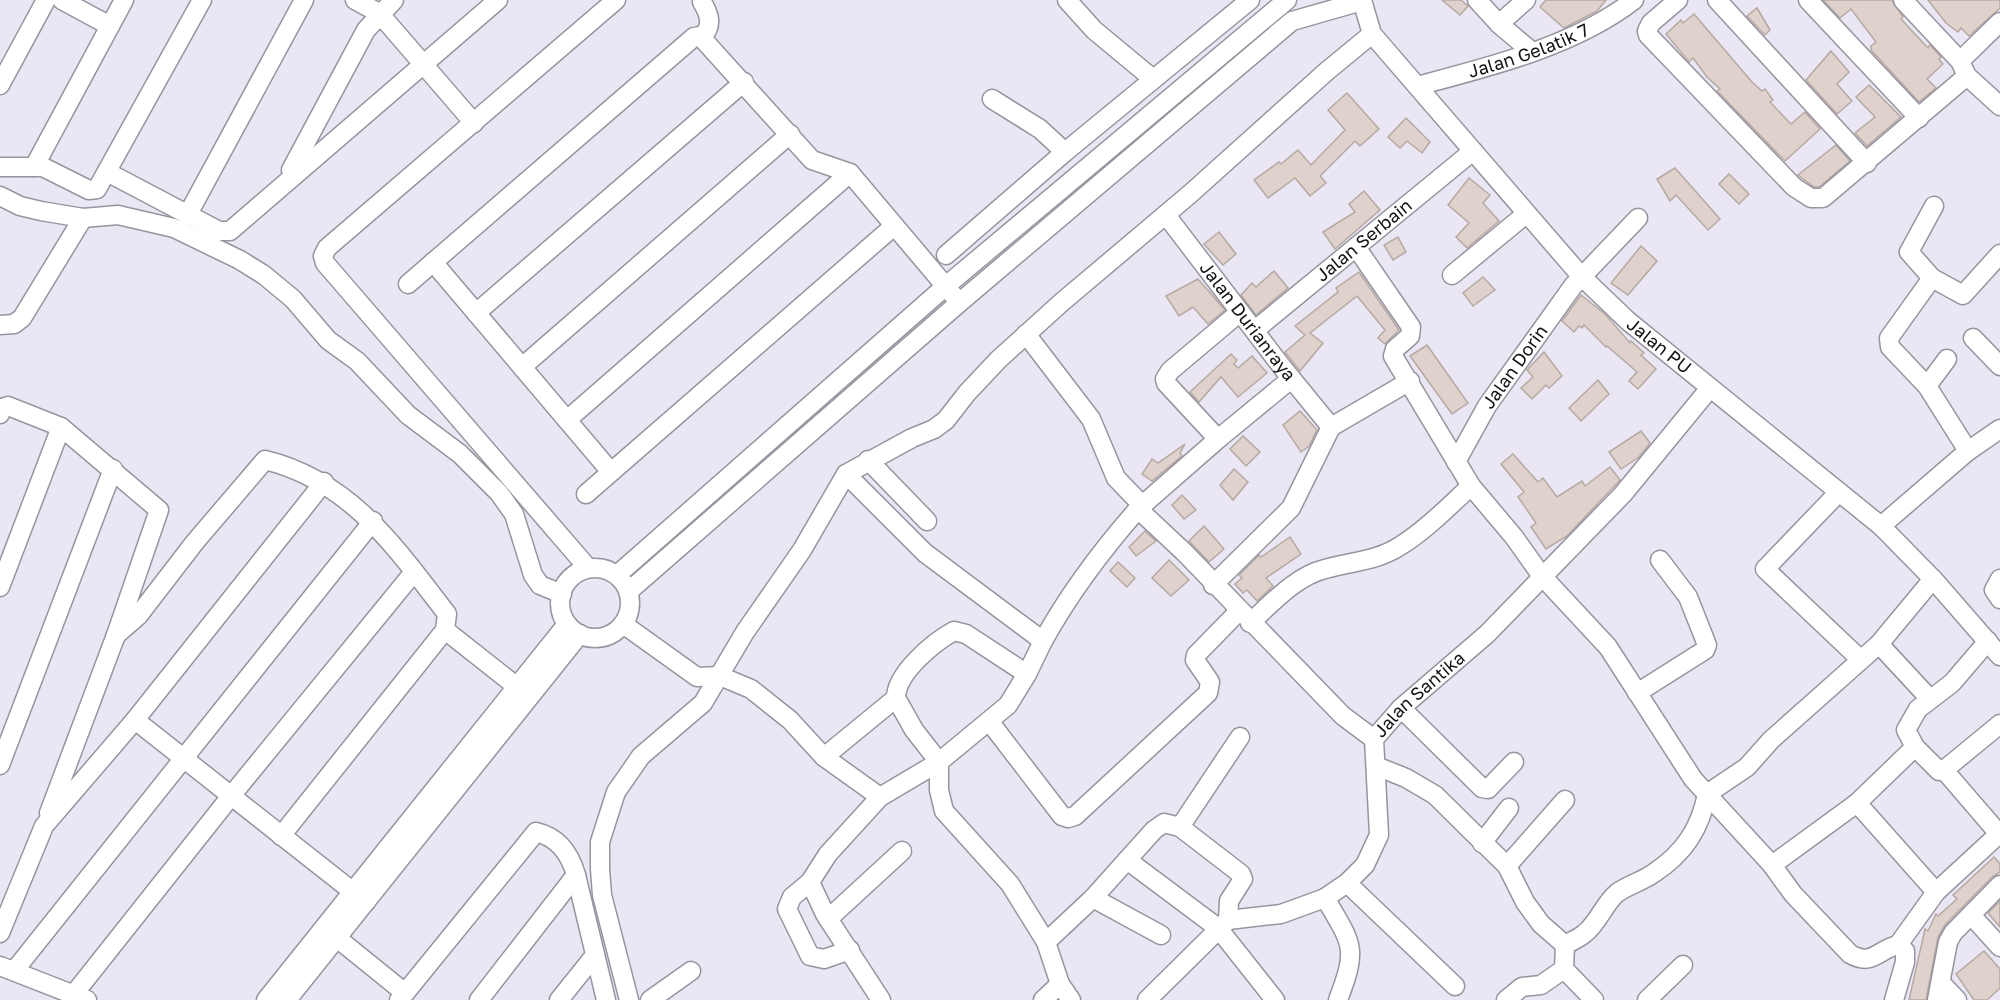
<svg xmlns="http://www.w3.org/2000/svg" width="2000" height="1000" font-family="'Golos Text',sans-serif">
	<rect width="100%" height="100%" fill="#eae6f3"/>
	<g fill="#dfd1cb" stroke="#b6a9a3" stroke-width="1.5">
		<path d="M1442 0H1461L1468 6 1460 15Z"/>
		<path d="M1546 0H1606L1597 11 1564 28 1540 7Z"/>
		<path d="M1823 0H1892L1903 17 1901 19 1928 48 1930 45 1941 57 1939 59 1943 64 1927 79 1936 88 1919 102 1871 50V46L1876 42 1851 9 1840 18Z"/>
		<path d="M1928 0H2000V8L1969 36 1961 28 1958 32 1946 23Z"/>
		<path d="M1757 8 1770 30 1765 35 1747 16Z"/>
		<path d="M1694 14 1752 82 1762 91 1765 89 1773 100 1770 102 1791 124 1805 112 1820 129 1785 161 1717 91 1720 89 1707 77 1693 58 1689 62 1666 34 1681 20 1683 23Z"/>
		<path d="M1831 51 1849 72 1837 84 1852 101 1837 114 1806 80Z"/>
		<path d="M1869 85 1901 117 1867 146 1855 133 1875 117 1856 97Z"/>
		<path d="M1347 93 1379 129 1360 146 1355 141 1320 176 1326 183 1310 196 1295 178 1268 198 1254 180 1279 162 1281 164 1298 150 1311 165 1345 130 1328 110Z"/>
		<path d="M1406 118 1430 142 1422 153 1407 141 1400 148 1388 137Z"/>
		<path d="M1836 145 1850 161 1819 187H1814L1798 175Z"/>
		<path d="M1675 168 1720 219 1708 230 1676 195 1670 201 1657 179Z"/>
		<path d="M1729 174 1749 194 1739 204 1719 184Z"/>
		<path d="M1469 178 1490 195 1483 203 1499 221 1467 248 1456 237 1469 223 1448 205Z"/>
		<path d="M1364 191 1380 210 1335 249 1323 232 1355 212 1349 204Z"/>
		<path d="M1219 232 1236 254 1223 265 1204 244Z"/>
		<path d="M1398 237 1406 252 1393 260 1384 245Z"/>
		<path d="M1641 246 1657 261 1628 295 1611 283Z"/>
		<path d="M1274 271 1288 288 1256 315 1241 295 1252 283 1256 287Z"/>
		<path d="M1359 272 1399 330 1385 344 1378 338 1385 330 1357 296 1310 333 1323 343 1300 371 1285 352 1305 335 1295 326 1338 292 1336 288Z"/>
		<path d="M1483 277 1495 290 1473 306 1463 293Z"/>
		<path d="M1198 279 1225 310 1208 324 1193 307 1179 316 1166 296Z"/>
		<path d="M1581 295 1605 314 1630 343 1631 341 1644 353 1641 355 1656 369 1638 389 1629 381 1637 372 1607 346 1606 347 1584 325 1582 328 1579 326 1574 332 1562 321Z"/>
		<path d="M1427 345 1468 403 1452 414 1410 356Z"/>
		<path d="M1544 352 1562 376 1549 388 1546 385 1532 399 1521 388 1533 377 1527 370Z"/>
		<path d="M1231 354 1237 360 1234 364 1238 368 1252 356 1267 373 1238 397 1221 377 1199 402 1190 392Z"/>
		<path d="M1598 380 1609 394 1581 421 1569 408Z"/>
		<path d="M1300 411 1317 430 1309 446 1301 452 1283 425Z"/>
		<path d="M1641 431 1650 443 1639 457 1621 469 1609 452Z"/>
		<path d="M1243 436 1260 452 1246 466 1230 449Z"/>
		<path d="M1185 444 1180 453 1182 456 1152 481 1142 474 1152 459 1158 463Z"/>
		<path d="M1513 454 1538 482 1543 478 1557 497 1582 481 1585 486 1610 467 1620 480 1567 536 1546 549 1531 527 1536 523 1518 497 1524 492 1501 464Z"/>
		<path d="M1234 469 1248 482 1233 500 1220 485Z"/>
		<path d="M1182 495 1196 510 1184 519 1172 505Z"/>
		<path d="M1204 526 1224 549 1209 562 1189 541Z"/>
		<path d="M1145 531 1156 541 1136 556 1129 547Z"/>
		<path d="M1290 537 1301 554 1266 578 1273 586 1257 601 1247 590 1243 593 1235 584 1242 578 1239 575 1259 555 1261 557Z"/>
		<path d="M1169 560 1189 580 1171 596 1152 578Z"/>
		<path d="M1118 562 1135 578 1127 587 1110 571Z"/>
		<path d="M1994 857 2000 864V872L1992 877 1945 925 1938 937 1926 1000H1909L1925 929 1928 931 1936 914 1938 916 1957 899 1953 895Z"/>
		<path d="M2000 901V927L1988 913Z"/>
		<path d="M1984 951 2000 969V988L1987 1000H1974L1956 974Z"/>
	</g>
	<g fill="none" stroke-linecap="round" stroke-linejoin="round">
		<g stroke="#97949f" stroke-width="21">
			<g id="minor">
				<path d="M62 0 110 26"/>
				<path d="M355 0 379 13 474 123"/>
				<path d="M1067 0 1094 30 1153 79"/>
				<path id="s1" d="M1362 0 1372 34 1581 276 1628 321 1881 526 1933 579 2000 656"/>
				<path d="M1477 0 1499 24 1531 51"/>
				<path d="M1678 0 1651 23 1647 31 1648 35 1794 187 1811 198H1823L1967 76"/>
				<path d="M1717 0 1867 163"/>
				<path d="M1808 0 1919 118"/>
				<path d="M1903 0 1960 61 1967 76 2000 106"/>
				<path d="M1499 24 1526 0"/>
				<path d="M702 37C713 26 710 15 702 2"/>
				<path d="M1960 61 2000 22"/>
				<path d="M0 85 46 0"/>
				<path id="s2" d="M1417 86C1489 67 1575 46 1634 0"/>
				<path d="M992 99 1040 129 1065 152"/>
				<path d="M0 167H43L89 190 97 189 202 0"/>
				<path d="M34 167 124 0"/>
				<path d="M291 170 366 30 394 0"/>
				<path d="M107 172 219 231H230L498 0"/>
				<path d="M0 196 20 206 41 211 83 218 118 215 174 228 240 260 264 275 293 299 328 340 357 361 408 415 460 454 499 493 514 514 533 575 540 585 562 594"/>
				<path id="s3" d="M1166 215 1282 367 1331 427"/>
				<path d="M187 216 304 0"/>
				<path d="M1356 247 1411 327 1410 336 1395 349 1393 356 1471 486 1514 537 1541 575 1608 647 1693 779 1772 865 1793 894 1850 954C1873 967 1878 949 1898 945L1905 951V962L1894 1000"/>
				<path d="M946 255 1065 152 1250 0"/>
				<path d="M433 262 611 472"/>
				<path d="M1452 275 1526 214"/>
				<path d="M1932 278 1909 252 1934 206"/>
				<path d="M408 284 694 37 700 36 812 160 850 173 953 295"/>
				<path d="M1240 312 1170 371 1165 379 1166 383 1218 439 1291 379"/>
				<path d="M476 313 744 82"/>
				<path d="M0 325 14 324 22 318 83 218"/>
				<path id="s4" d="M1255 330 1473 151"/>
				<path d="M1026 334 1091 419 1116 478 1142 505"/>
				<path d="M1973 338 2000 366"/>
				<path d="M522 367 790 134"/>
				<path d="M1927 386 1947 359"/>
				<path d="M0 414 2 408 8 406 61 427 159 510 116 635 138 616 195 542 265 460C351 481 396 548 447 614L445 630 516 686"/>
				<path d="M567 420 850 173"/>
				<path d="M1968 451 2000 429"/>
				<path d="M868 460 927 521"/>
				<path id="s5" d="M1456 462 1487 406 1573 286 1638 218"/>
				<path d="M846 474 925 553 1043 641C1070 592 1101 551 1138 509L1184 552 1343 716 1374 739"/>
				<path d="M1839 492 1765 569 1860 659"/>
				<path d="M586 494 894 226"/>
				<path d="M1138 509 1218 439"/>
				<path d="M1881 526 1968 451 1927 386 1890 347 1889 338 1932 278 1963 295 2000 254"/>
				<path d="M588 568 325 263 323 256 327 248 616 0"/>
				<circle cx="595" cy="603" r="35"/>
				<path d="M617 575 947 285 1287 0"/>
				<path d="M2000 579 1994 590 2000 599"/>
				<path d="M1213 585 1291 508 1331 427 1410 381"/>
				<path d="M0 587 61 427"/>
				<path d="M629 591 959 303 1292 21 1362 1"/>
				<path d="M1250 623C1272 603 1296 576 1325 569 1352 561 1375 562 1400 546 1426 530 1449 506 1471 486"/>
				<path d="M623 624 697 677 720 676 751 689 790 720 824 757 880 797"/>
				<path d="M1043 641 1027 674 1008 705 939 762V790L944 811 1010 884 1046 942 1060 984 1071 1000"/>
				<path d="M1988 641 1952 683 1918 709 1906 730 1915 747 1939 771 1944 770 2000 724"/>
				<path d="M1879 644 1930 699"/>
				<path d="M1637 693 1705 650 1707 645 1688 597 1660 560"/>
				<path d="M896 698C896 673 934 642 954 631L966 634 1027 674"/>
				<path d="M1401 708 1482 788 1488 789 1514 762"/>
				<path d="M135 720 324 482"/>
				<path d="M989 721 1062 816 1068 818 1075 816 1208 693 1210 682 1195 660 1196 655 1239 611"/>
				<path d="M824 757 896 698 914 730 939 762 880 797 828 854 810 882 825 914 881 1000"/>
				<path d="M0 765 113 469"/>
				<path d="M1376 766 1406 778 1435 795 1507 866 1525 902 1541 924 1565 945"/>
				<path d="M1944 770 1999 834"/>
				<path d="M1857 803 1915 747"/>
				<path d="M49 813 116 635"/>
				<path d="M1180 827 1241 874 1243 879 1229 901 1228 920"/>
				<path d="M281 836 445 630"/>
				<path d="M1482 843 1509 808"/>
				<path d="M1127 860 1218 928 1275 1000"/>
				<path d="M1772 865 1857 803 1936 892"/>
				<path d="M1507 866 1565 800"/>
				<path d="M576 875 606 1000"/>
				<path d="M810 882 792 897 787 909 810 956 824 959 850 950"/>
				<path d="M1347 883 1455 986"/>
				<path d="M1093 898 1161 935"/>
				<path d="M1325 898C1353 945 1358 948 1338 1000"/>
				<path d="M1971 915 2000 947"/>
				<path d="M828 919 902 851"/>
				<path d="M0 933 44 826 135 720 366 902"/>
				<path d="M337 938 405 993 399 1000"/>
				<path d="M1046 942 1093 898 1154 830 1164 823 1180 827 1240 737"/>
				<path d="M1565 945C1572 941 1580 938 1585 933 1598 923 1604 904 1617 893 1628 885 1643 881 1654 873 1684 853 1700 829 1707 794L1747 767 1771 740 1879 644 1933 579"/>
				<path d="M1898 945 1936 892 2000 833"/>
				<path d="M0 966 87 1000"/>
				<path d="M1564 969 1594 1000"/>
				<path d="M14 971 373 521"/>
				<path d="M1941 983 1957 1000"/>
				<path d="M405 993 536 832C558 837 570 854 576 875L479 1000"/>
				<path d="M74 994 231 796 414 572"/>
				<path d="M266 1000 567 624"/>
				<path d="M287 1000 580 634"/>
				<path d="M559 1000 595 955"/>
				<path d="M629 1000 602 895 600 869V842L616 792 641 756 703 703 745 632 802 550 846 474 912 438 934 429 946 420 967 393 999 359 1062 302 1190 194 1327 71 1372 34"/>
				<path d="M650 1000 691 971"/>
				<path d="M1043 1000 1060 984"/>
				<path id="s6" d="M1147 1000 1228 920 1281 914 1325 898 1347 883 1365 865 1379 835 1374 739 1401 708 1487 634 1623 494 1710 388"/>
				<path d="M1506 1000 1522 987 1541 985 1564 969 1565 945"/>
				<path d="M1647 1000 1683 965"/>
				<path d="M1937 1000 1948 942 1953 933 2000 885"/>
			</g>
		</g>
		<use href="#minor" stroke="#fff" stroke-width="18"/>
	</g>
	<g text-anchor="middle" stroke-width="5" stroke-linejoin="round" paint-order="stroke">
		<g font-size="18" fill="#131216" stroke="#f7f4fe">
			<text dy="6" stroke="none"><textPath href="#s2" startOffset="117">Jalan Gelatik 7</textPath></text>
			<text dy="6" stroke="none"><textPath href="#s4" startOffset="141">Jalan Serbain</textPath></text>
			<text dy="6" stroke="none"><textPath href="#s3" startOffset="134">Jalan Durianraya</textPath></text>
			<text dy="6" stroke="none"><textPath href="#s1" startOffset="460">Jalan PU</textPath></text>
			<text dy="6" stroke="none"><textPath href="#s5" startOffset="112">Jalan Dorin</textPath></text>
			<text dy="6" stroke="none"><textPath href="#s6" startOffset="459">Jalan Santika</textPath></text>
		</g>
	</g>
</svg>
